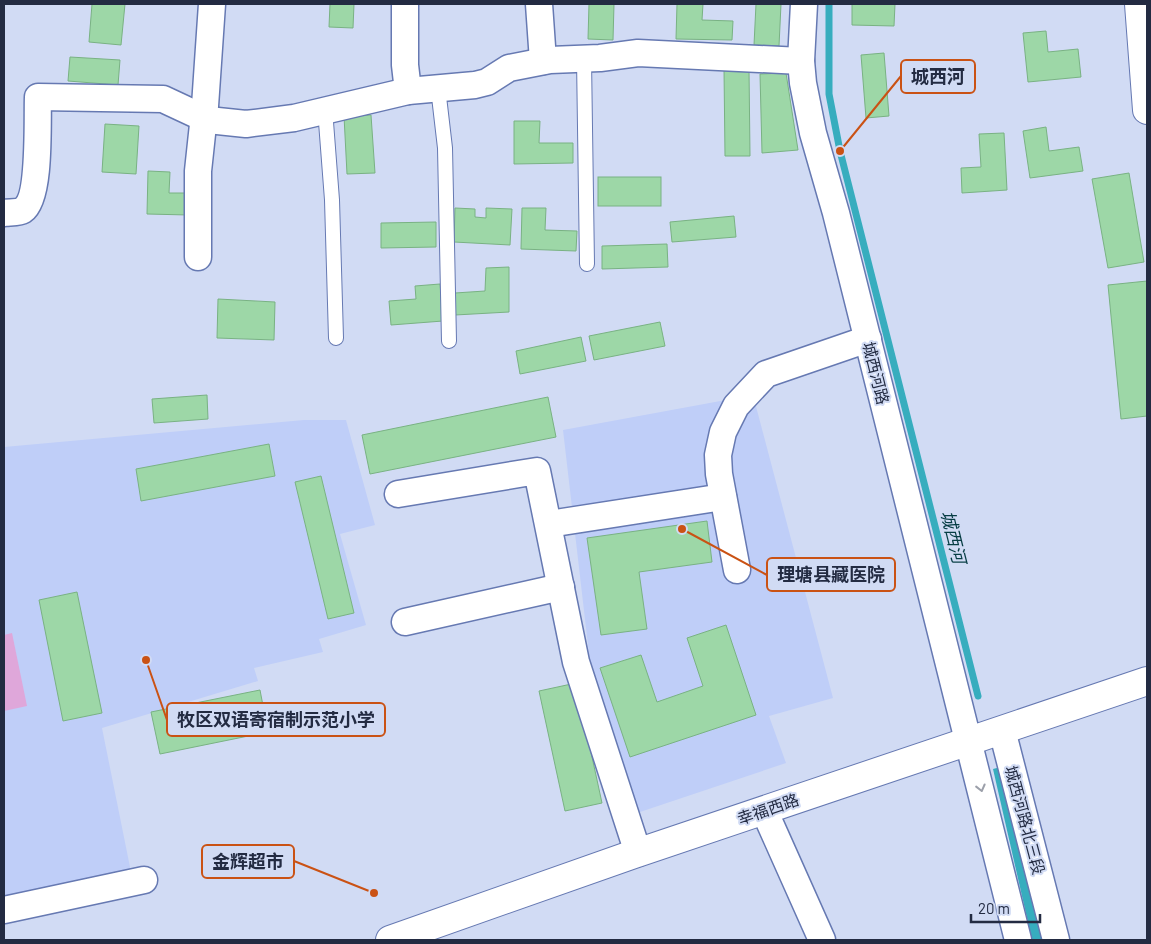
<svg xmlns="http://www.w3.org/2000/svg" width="1151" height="944" font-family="Barlow,'Noto Sans SC',sans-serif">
	<rect width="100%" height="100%" fill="#d1dbf4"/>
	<g fill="#bfcef8">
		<path d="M753 395 833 698 769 716 786 763 634 814 593 688 563 430Z"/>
		<path d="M304 420H346L375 525 340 534 366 625 319 639 323 652 254 668 258 681 102 728 132 877 4 903V447Z"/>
	</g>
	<path fill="#dfa7da" d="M12 633 27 706 4 711V635Z"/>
	<path fill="#37adbe" d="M1008 765 1047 940H1032L993 769Z"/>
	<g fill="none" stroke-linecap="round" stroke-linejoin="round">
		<path stroke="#37adbe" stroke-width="7" d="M829 4V94L840 151 978 696"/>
	</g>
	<g fill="#9dd7a7" stroke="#79b283">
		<path d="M92 4H125L121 45 89 42Z"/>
		<path d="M330 4H354L353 28 329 27Z"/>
		<path d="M589 4H614L613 40 588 39Z"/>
		<path d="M677 4H703L702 20 733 21 732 40 676 39Z"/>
		<path d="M756 4H781L779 46 754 45Z"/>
		<path d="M852 4H895L894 26 852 25Z"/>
		<path d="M1046 31 1048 52 1078 49 1081 77 1028 82 1023 33Z"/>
		<path d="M884 53 889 116 866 118 861 55Z"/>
		<path d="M70 57 120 60 118 85 68 81Z"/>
		<path d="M724 69H749L750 156H725Z"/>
		<path d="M786 73 798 150 762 153 760 74Z"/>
		<path d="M371 115 375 173 347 174 344 116Z"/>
		<path d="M514 121H540L539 143H573V163L514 164Z"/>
		<path d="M105 124 139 126 136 174 102 172Z"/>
		<path d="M1046 127 1049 151 1079 147 1083 171 1030 178 1023 131Z"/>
		<path d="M1004 133 1007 190 962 193 961 168 981 167 979 134Z"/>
		<path d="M148 171 170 172 169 193H188V215L147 214Z"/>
		<path d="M1129 173 1144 262 1108 268 1092 179Z"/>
		<rect x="598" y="177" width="63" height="29"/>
		<path d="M455 208 475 209V217L486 218V208L512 209 510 245 454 242Z"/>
		<path d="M522 208H546L545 230 577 231 576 251 521 249Z"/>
		<path d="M734 216 736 237 672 242 670 222Z"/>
		<path d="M436 222V247L381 248V223Z"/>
		<path d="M667 244 668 267 602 269V246Z"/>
		<path d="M509 267V312L455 315V293L485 291 486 268Z"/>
		<path d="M1147 281V416L1121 419 1108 285Z"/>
		<path d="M440 284 443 321 391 325 389 301 416 299 415 286Z"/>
		<path d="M218 299 275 302 274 340 217 338Z"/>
		<path d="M660 322 665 346 594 360 589 336Z"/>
		<path d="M581 337 586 361 520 374 516 351Z"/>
		<path d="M207 395 208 419 154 423 152 399Z"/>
		<path d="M548 397 556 437 370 474 362 435Z"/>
		<path d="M269 444 275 476 141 501 136 469Z"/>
		<path d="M321 476 354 613 328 619 295 482Z"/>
		<path d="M707 521 712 562 639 572 647 629 601 635 587 538Z"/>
		<path d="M77 592 102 713 63 721 39 600Z"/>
		<path d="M726 625 756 715 630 757 600 668 641 655 657 702 703 686 687 638Z"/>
		<path d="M576 683 602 803 565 811 539 691Z"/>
		<path d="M260 690 268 732 160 754 151 712Z"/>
	</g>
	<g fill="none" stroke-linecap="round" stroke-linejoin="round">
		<g stroke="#6679b2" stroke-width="16">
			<g id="service">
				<path d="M584 59 587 264"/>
				<path d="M438 88 445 148 449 341"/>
				<path d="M325 109 332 200 336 338"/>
			</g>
		</g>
		<g stroke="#6679b2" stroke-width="29">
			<g id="minor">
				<path d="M405 4V65L408 91"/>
				<path d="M539 4 543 61"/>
				<path d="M804 4 801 61 803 83 813 133 836 213 1018 940"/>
				<path d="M4 213C9 212 18 213 23 210 41 198 37 119 38 97L163 99 208 120 246 124 294 118 408 91 475 85 487 82 509 68 550 60 600 58 638 53 801 61"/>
				<path d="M198 257V171L205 106 212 4"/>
				<path d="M398 494 537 471 576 662 638 853"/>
				<path d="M549 524 723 497"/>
				<path d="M737 570 719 474 718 455 723 432 736 406 766 374 868 339"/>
				<path d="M405 622 561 587"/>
				<path d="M1002 730 1056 940"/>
				<path d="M764 810 822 940"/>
				<path d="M4 910 144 880"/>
			</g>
		</g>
		<g stroke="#6679b2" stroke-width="30">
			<path id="tertiary" d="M1139 4 1147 110"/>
		</g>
		<g stroke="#6679b2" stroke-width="30">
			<path id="primary" d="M390 940 634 854 1147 681"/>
		</g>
		<use href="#service" stroke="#fff" stroke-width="14"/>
		<use href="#minor" stroke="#fff" stroke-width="26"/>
		<use href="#tertiary" stroke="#fff" stroke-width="28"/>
		<use href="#primary" stroke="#fff" stroke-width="28"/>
	</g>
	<defs><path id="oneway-chevron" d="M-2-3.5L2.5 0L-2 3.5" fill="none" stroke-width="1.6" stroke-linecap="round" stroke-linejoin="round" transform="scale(1.25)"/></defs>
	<use stroke="#9ca0aa" href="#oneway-chevron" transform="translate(981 788) rotate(76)"/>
	<g text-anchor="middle" stroke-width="4" stroke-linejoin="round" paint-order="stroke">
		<g font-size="16" fill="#232b42" stroke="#d1dbf4">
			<text transform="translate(876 373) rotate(76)" y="6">城西河路</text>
			<text transform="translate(768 809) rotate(-19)" y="6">幸福西路</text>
			<text transform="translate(1025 820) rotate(75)" y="6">城西河路北三段</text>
		</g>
		<g font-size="18" font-style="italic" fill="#073d44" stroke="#d1dbf4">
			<text transform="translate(953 537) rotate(76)" y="6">城西河</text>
		</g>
	</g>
	<path fill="none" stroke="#ca5214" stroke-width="2" d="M840 151L901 76M682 529L767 575M146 660L167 720M374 893L294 861"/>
	<g fill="#ca5214" stroke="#d1dbf4" stroke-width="2">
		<circle cx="840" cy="151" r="5"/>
		<circle cx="682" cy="529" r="5"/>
		<circle cx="146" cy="660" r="5"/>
		<circle cx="374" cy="893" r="5"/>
	</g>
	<g fill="#d1dbf4" stroke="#ca5214" stroke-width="2">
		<rect x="901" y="60" width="74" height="33" rx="5"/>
		<rect x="767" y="558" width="128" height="33" rx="5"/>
		<rect x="167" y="703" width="218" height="33" rx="5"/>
		<rect x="202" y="845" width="92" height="33" rx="5"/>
	</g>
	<g font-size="18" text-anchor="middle" font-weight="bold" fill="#232b42">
		<text x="938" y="83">城西河</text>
		<text x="831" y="581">理塘县藏医院</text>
		<text x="276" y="726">牧区双语寄宿制示范小学</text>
		<text x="248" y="868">金辉超市</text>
	</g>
	<rect width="1151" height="944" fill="none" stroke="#232b42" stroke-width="10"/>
	<path d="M971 914v8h69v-8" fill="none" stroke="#232b42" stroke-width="2.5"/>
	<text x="978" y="914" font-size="15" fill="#232b42" stroke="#d1dbf4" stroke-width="4" paint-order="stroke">20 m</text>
</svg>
